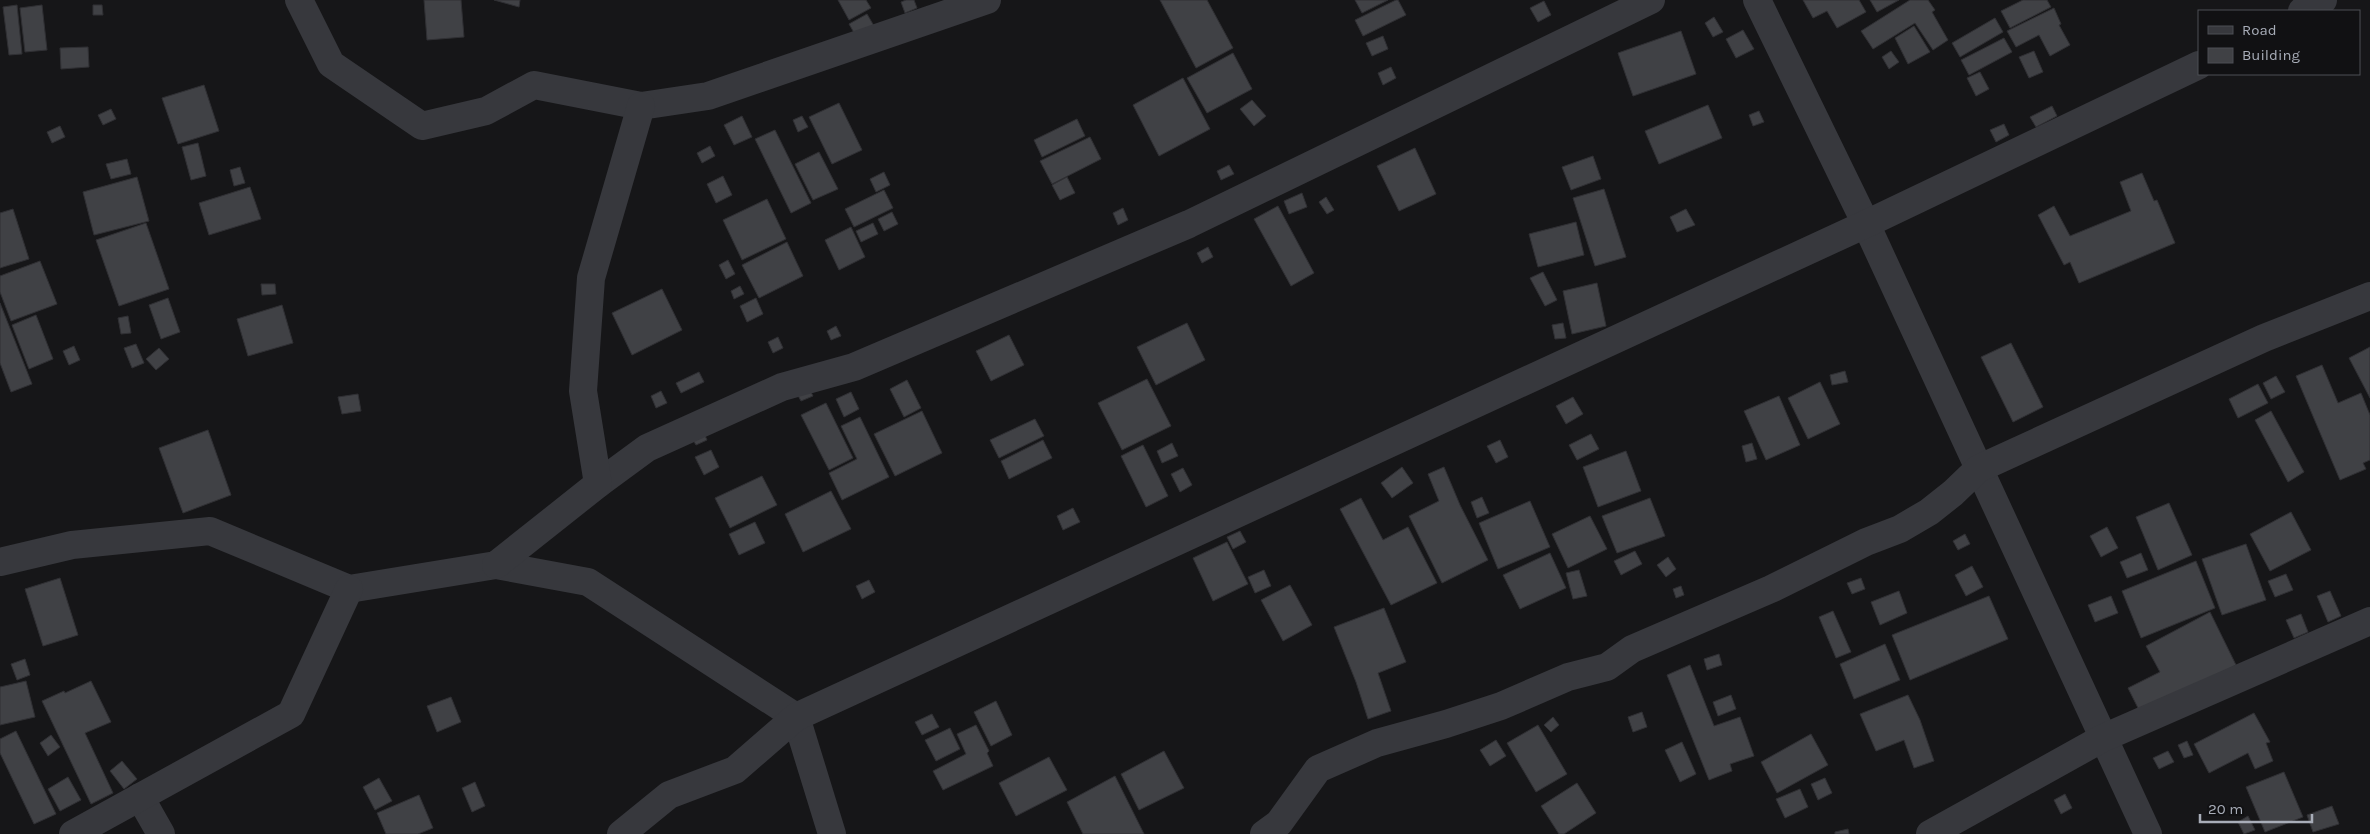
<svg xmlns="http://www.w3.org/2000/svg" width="2370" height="834" font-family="Karla,sans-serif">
	<rect width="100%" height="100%" fill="#161618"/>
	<g fill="#404145" stroke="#303034">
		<path d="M424 0H461L464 37 427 40Z"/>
		<path d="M494 0H520L519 7Z"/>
		<path d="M838 0H866L871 8 849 20Z"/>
		<path d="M906 0H914L917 8 905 13 901 2Z"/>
		<path d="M1160 0H1207L1233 48 1196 68Z"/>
		<path d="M1355 0H1388L1362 13Z"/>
		<path d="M1396 0H1398L1406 15 1363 36 1355 20Z"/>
		<path d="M1803 0H1859L1866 12 1837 28 1827 11 1813 18Z"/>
		<path d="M1870 0H1899L1877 12Z"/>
		<path d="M1910 0H1928L1935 10 1932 12 1948 40 1933 50 1915 23 1873 49 1861 31Z"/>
		<path d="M2023 0H2047L2051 7 2010 28 2001 11Z"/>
		<path d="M1544 1 1551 15 1538 22 1530 8Z"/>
		<path d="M17 5 22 54 9 55 3 7Z"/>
		<path d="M42 5 47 50 25 52 20 8Z"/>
		<path d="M93 5H102L103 15H93Z"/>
		<path d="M2054 8 2061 24 2059 25 2070 45 2050 56 2039 35 2016 47 2007 31Z"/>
		<path d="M867 14 874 26 856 36 849 24Z"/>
		<path d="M1714 17 1723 32 1713 37 1705 23Z"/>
		<path d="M1995 18 2003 32 1960 57 1952 43Z"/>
		<path d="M1914 26 1930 52 1908 64 1895 38Z"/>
		<path d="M1743 30 1754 49 1736 58 1726 39Z"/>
		<path d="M1681 31 1696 74 1633 96 1618 53Z"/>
		<path d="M1383 36 1388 49 1372 56 1366 43Z"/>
		<path d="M2004 38 2012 52 1969 75 1961 60Z"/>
		<path d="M88 47 89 67 61 69 60 48Z"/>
		<path d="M1891 51 1899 62 1889 69 1882 57Z"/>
		<path d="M2034 51 2043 72 2029 78 2019 57Z"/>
		<path d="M1233 53 1252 89 1207 113 1187 78Z"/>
		<path d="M1391 67 1396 78 1383 85 1378 73Z"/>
		<path d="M1980 72 1989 89 1976 96 1967 78Z"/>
		<path d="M1183 78 1210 129 1159 156 1133 105Z"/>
		<path d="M204 85 219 131 178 144 162 98Z"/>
		<path d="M1252 100 1266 116 1254 126 1240 109Z"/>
		<path d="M839 103 862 150 832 164 809 117Z"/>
		<path d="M1708 105 1722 138 1659 164 1645 131Z"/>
		<path d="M2052 106 2057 116 2036 127 2030 117Z"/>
		<path d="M111 109 116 119 103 125 98 115Z"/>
		<path d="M1759 111 1764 122 1753 126 1749 115Z"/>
		<path d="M742 116 752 137 734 145 724 125Z"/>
		<path d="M802 116 808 127 798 132 793 120Z"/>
		<path d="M1077 119 1085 136 1042 157 1034 140Z"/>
		<path d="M2004 124 2009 135 1996 142 1990 130Z"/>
		<path d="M60 126 65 137 52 143 47 132Z"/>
		<path d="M775 130 811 203 791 213 755 139Z"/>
		<path d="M1090 137 1101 159 1052 184 1040 161Z"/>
		<path d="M198 143 206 176 191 180 182 147Z"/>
		<path d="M710 146 715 156 702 163 697 153Z"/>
		<path d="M1415 148 1436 194 1399 211 1377 166Z"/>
		<path d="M819 152 838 189 813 200 795 164Z"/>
		<path d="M1593 156 1601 179 1571 190 1562 167Z"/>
		<path d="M127 159 131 174 111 179 106 164Z"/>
		<path d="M1229 165 1234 174 1221 180 1217 171Z"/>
		<path d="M240 167 245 183 234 186 230 170Z"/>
		<path d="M884 172 890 185 876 192 870 179Z"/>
		<path d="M2142 173 2154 201 2157 200 2175 243 2079 283 2070 262 2064 265 2038 215 2054 206 2070 236 2131 211 2120 182Z"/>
		<path d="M723 176 732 195 716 203 707 184Z"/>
		<path d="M137 177 149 221 94 235 83 192Z"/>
		<path d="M1067 177 1075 193 1060 200 1052 185Z"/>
		<path d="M250 187 261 219 209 235 199 203Z"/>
		<path d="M1604 189 1626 257 1595 266 1573 198Z"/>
		<path d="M884 190 893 208 854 227 845 209Z"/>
		<path d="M1302 193 1307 207 1289 214 1284 201Z"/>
		<path d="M1326 197 1334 210 1327 214 1319 202Z"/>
		<path d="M767 199 786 239 742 260 723 220Z"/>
		<path d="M1278 206 1314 273 1291 286 1254 219Z"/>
		<path d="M1123 208 1128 220 1118 225 1113 213Z"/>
		<path d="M13 209 29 259 0 268V213Z"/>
		<path d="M1686 209 1695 225 1677 232 1670 217Z"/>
		<path d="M892 212 898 224 884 231 878 219Z"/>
		<path d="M1576 222 1584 255 1538 267 1529 234Z"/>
		<path d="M146 223 169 289 119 306 96 240Z"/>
		<path d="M873 223 878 234 861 242 856 231Z"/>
		<path d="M851 227 865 257 839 270 825 240Z"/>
		<path d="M787 242 803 276 759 298 742 265Z"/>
		<path d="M1208 247 1213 257 1202 263 1197 253Z"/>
		<path d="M728 260 735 274 726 279 719 265Z"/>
		<path d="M40 261 57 304 11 321 0 292V276Z"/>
		<path d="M1543 272 1557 300 1545 306 1530 278Z"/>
		<path d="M1597 283 1606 326 1572 334 1563 291Z"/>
		<path d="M261 284H275L276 294 262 295Z"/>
		<path d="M740 286 744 294 734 299 731 291Z"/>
		<path d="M662 289 682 330 632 355 612 313Z"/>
		<path d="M168 298 180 332 161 339 149 305Z"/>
		<path d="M756 298 763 314 747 322 740 306Z"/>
		<path d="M0 303 32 384 11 392 0 363Z"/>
		<path d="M282 305 293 343 248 356 237 319Z"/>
		<path d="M36 315 53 359 29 369 12 325Z"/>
		<path d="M128 316 131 333 121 334 118 318Z"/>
		<path d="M1187 323 1205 360 1156 385 1137 347Z"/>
		<path d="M1563 323 1566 338 1555 339 1552 325Z"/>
		<path d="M836 326 841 336 831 340 827 331Z"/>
		<path d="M1009 335 1024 365 991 381 976 351Z"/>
		<path d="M778 337 783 348 773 353 768 342Z"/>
		<path d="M2011 343 2043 407 2013 422 1981 357Z"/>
		<path d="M136 344 144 363 132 368 124 348Z"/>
		<path d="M74 346 80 360 69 365 63 351Z"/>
		<path d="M2370 347V398L2349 358Z"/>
		<path d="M159 348 169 359 156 370 146 359Z"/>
		<path d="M2322 365 2338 403 2361 393 2370 415V460L2363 463 2366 469 2340 480 2296 376Z"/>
		<path d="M1845 371 1848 382 1832 385 1830 375Z"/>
		<path d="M699 372 704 382 681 393 676 383Z"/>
		<path d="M2276 376 2285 392 2271 399 2263 383Z"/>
		<path d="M1147 379 1171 426 1122 450 1098 403Z"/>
		<path d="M907 380 921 408 904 417 890 389Z"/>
		<path d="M1820 382 1840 424 1808 439 1788 398Z"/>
		<path d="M806 383 813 396 801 401 795 390Z"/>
		<path d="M2258 384 2268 403 2238 418 2229 399Z"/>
		<path d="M661 391 667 403 656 408 651 396Z"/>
		<path d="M851 392 859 409 844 417 836 399Z"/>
		<path d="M358 394 361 411 342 414 338 397Z"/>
		<path d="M1779 396 1800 445 1766 460 1744 411Z"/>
		<path d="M1573 397 1583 414 1566 424 1556 406Z"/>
		<path d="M826 403 853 458 829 470 801 415Z"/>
		<path d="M922 411 942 453 895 476 874 434Z"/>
		<path d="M2271 411 2304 472 2288 482 2255 420Z"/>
		<path d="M860 417 889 477 842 500 829 473 857 459 841 426Z"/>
		<path d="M1035 419 1044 436 999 458 990 440Z"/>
		<path d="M701 427 707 440 696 445 689 433Z"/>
		<path d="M208 430 231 495 183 513 159 448Z"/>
		<path d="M1591 434 1599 449 1577 460 1569 445Z"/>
		<path d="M1043 440 1052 458 1009 479 1001 461Z"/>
		<path d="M1500 440 1508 457 1496 463 1487 446Z"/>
		<path d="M1172 443 1178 456 1162 463 1157 451Z"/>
		<path d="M1752 443 1757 459 1746 462 1742 446Z"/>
		<path d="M1143 445 1168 496 1146 507 1121 456Z"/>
		<path d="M711 450 719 467 704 475 695 457Z"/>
		<path d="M1626 451 1641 491 1598 507 1583 467Z"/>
		<path d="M1402 467 1413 483 1392 498 1381 483Z"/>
		<path d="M1444 467 1460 505 1488 560 1442 583 1409 516 1439 501 1428 474Z"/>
		<path d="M1183 468 1192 485 1180 492 1171 474Z"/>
		<path d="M762 476 777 505 730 528 715 498Z"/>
		<path d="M831 491 851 529 803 552 785 514Z"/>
		<path d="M1482 497 1489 513 1477 518 1471 502Z"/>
		<path d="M1361 498 1383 540 1408 527 1437 583 1391 605 1340 509Z"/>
		<path d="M1650 498 1665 536 1617 553 1602 516Z"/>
		<path d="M1530 501 1550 547 1498 569 1479 523Z"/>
		<path d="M2169 503 2192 555 2158 570 2136 517Z"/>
		<path d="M1073 508 1080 522 1063 530 1057 516Z"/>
		<path d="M2291 512 2311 550 2270 571 2250 534Z"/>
		<path d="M1590 516 1607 549 1568 568 1552 534Z"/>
		<path d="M755 522 765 543 739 555 729 534Z"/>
		<path d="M2107 527 2118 548 2101 557 2090 536Z"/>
		<path d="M1240 531 1246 542 1233 549 1227 537Z"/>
		<path d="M1965 534 1970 544 1958 550 1953 541Z"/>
		<path d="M1227 542 1248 584 1213 601 1193 558Z"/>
		<path d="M2246 544 2266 600 2222 615 2202 559Z"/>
		<path d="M1635 551 1642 564 1621 575 1614 561Z"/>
		<path d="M1550 553 1566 588 1520 609 1503 575Z"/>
		<path d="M2141 553 2148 570 2127 578 2120 562Z"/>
		<path d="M1668 557 1676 569 1666 577 1657 565Z"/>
		<path d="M2196 561 2215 608 2141 638 2122 591Z"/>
		<path d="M1972 566 1983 587 1966 596 1955 575Z"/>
		<path d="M1264 570 1271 586 1255 593 1248 577Z"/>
		<path d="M1579 570 1587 596 1573 599 1566 573Z"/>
		<path d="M2286 574 2293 590 2275 597 2268 581Z"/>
		<path d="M60 578 78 635 43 646 25 589Z"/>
		<path d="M1861 578 1865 589 1852 594 1847 583Z"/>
		<path d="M869 580 875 592 862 599 856 586Z"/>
		<path d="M1290 585 1312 625 1283 641 1261 600Z"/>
		<path d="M1681 586 1684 595 1676 598 1673 589Z"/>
		<path d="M1899 591 1907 613 1880 625 1871 602Z"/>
		<path d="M2330 591 2341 616 2328 622 2317 596Z"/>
		<path d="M1989 596 2008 639 1910 680 1892 635Z"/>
		<path d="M2111 596 2118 613 2095 622 2088 605Z"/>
		<path d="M1384 608 1406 662 1378 673 1391 711 1368 719 1356 682 1334 627Z"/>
		<path d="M1833 611 1851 652 1836 658 1819 617Z"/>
		<path d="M2210 612 2236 665 2141 714 2128 688 2160 672 2146 646Z"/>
		<path d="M2301 614 2308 632 2294 638 2286 620Z"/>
		<path d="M1885 644 1900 680 1854 699 1840 664Z"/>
		<path d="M1719 654 1722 665 1707 670 1704 659Z"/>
		<path d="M25 659 30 675 17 680 11 664Z"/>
		<path d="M1690 665 1714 726 1740 717 1754 756 1730 764 1732 771 1709 780 1667 675Z"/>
		<path d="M26 681 35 717 0 725V687Z"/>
		<path d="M91 681 111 722 85 733 113 793 91 804 42 701 64 691 65 693Z"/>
		<path d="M1731 695 1736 709 1718 716 1713 702Z"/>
		<path d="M1908 695 1920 720 1934 761 1914 768 1904 740 1876 751 1860 714Z"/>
		<path d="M451 697 461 722 437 732 427 706Z"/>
		<path d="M996 701 1012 735 991 746 974 712Z"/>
		<path d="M1642 712 1647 727 1633 732 1628 717Z"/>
		<path d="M2254 713 2270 742 2266 743 2273 761 2255 769 2248 753 2209 773 2194 744Z"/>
		<path d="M932 714 939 727 922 735 915 722Z"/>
		<path d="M1553 717 1559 725 1551 732 1544 725Z"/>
		<path d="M976 725 989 751 987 753 993 766 943 790 933 771 966 754 957 734Z"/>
		<path d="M1538 725 1567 774 1536 792 1507 743Z"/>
		<path d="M950 728 960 749 936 761 925 740Z"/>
		<path d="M16 731 56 814 34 824 0 753V739Z"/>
		<path d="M1811 734 1828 765 1777 793 1761 762Z"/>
		<path d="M51 735 60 747 48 756 40 743Z"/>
		<path d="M1496 740 1506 756 1490 766 1480 750Z"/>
		<path d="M2187 741 2193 755 2184 758 2178 745Z"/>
		<path d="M1682 742 1696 774 1680 782 1665 750Z"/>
		<path d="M1164 751 1184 788 1139 810 1121 774Z"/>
		<path d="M2168 751 2174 762 2159 769 2153 758Z"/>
		<path d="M1049 757 1067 790 1016 816 999 783Z"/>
		<path d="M122 761 137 779 124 789 110 771Z"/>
		<path d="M2284 772 2303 817 2265 832 2246 787Z"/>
		<path d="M1115 776 1144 834H1083L1067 802Z"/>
		<path d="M68 777 81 800 60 811 48 789Z"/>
		<path d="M379 778 392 801 375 810 363 787Z"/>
		<path d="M1825 778 1832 793 1818 800 1811 784Z"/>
		<path d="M475 782 485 806 472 812 462 788Z"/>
		<path d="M1577 783 1596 813 1564 834H1559L1541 806Z"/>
		<path d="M1800 789 1808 807 1785 818 1776 799Z"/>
		<path d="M2065 794 2072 808 2061 814 2054 800Z"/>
		<path d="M419 795 433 828 418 834H386L377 813Z"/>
		<path d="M2332 806 2339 824 2313 832 2307 815Z"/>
		<path d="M2248 816 2255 830 2244 834 2238 822Z"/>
		<path d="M1848 829 1849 834H1835V832Z"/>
	</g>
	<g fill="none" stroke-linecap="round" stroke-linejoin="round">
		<g stroke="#37383d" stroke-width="28">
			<path d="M299 0 331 64 422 126 486 111 534 85 641 106 708 96 987 0"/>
			<path d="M1757 0 1866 224 2148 834"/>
			<path d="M2302 11 2323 0"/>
			<path d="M598 484 647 448 782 387 854 367 1189 224 1651 0"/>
			<path d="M0 562 72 545 210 531 349 589 496 565 588 582 796 717 832 834"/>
			<path d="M496 565 598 484 583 391 591 278 641 106"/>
			<path d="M140 797 161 834"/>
			<path d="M73 834 291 714 349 589"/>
			<path d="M621 834 669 795 735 770 796 717 1866 224 2199 65"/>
			<path d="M1264 834 1279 823 1318 769 1377 743 1446 724 1501 706 1568 677 1607 667 1632 649 1771 589 1866 542 1900 529 1929 512 1953 493 1978 469 2264 338 2370 296"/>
			<path d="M1930 834 2103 738 2370 621"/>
		</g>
	</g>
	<rect x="2198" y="10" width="162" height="65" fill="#111113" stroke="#4d4f55"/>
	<rect x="2208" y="26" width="25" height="8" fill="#37383d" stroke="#4d4f55"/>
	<text x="2242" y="35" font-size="15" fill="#a8adb8">Road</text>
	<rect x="2208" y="48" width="25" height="15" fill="#404145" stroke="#4d4f55"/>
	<text x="2242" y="60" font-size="15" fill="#a8adb8">Building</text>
	<path d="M2200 814v8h112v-8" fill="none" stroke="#a8adb8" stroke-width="2.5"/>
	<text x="2208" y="814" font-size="15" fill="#a8adb8" stroke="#111113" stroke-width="4" paint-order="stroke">20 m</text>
</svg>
